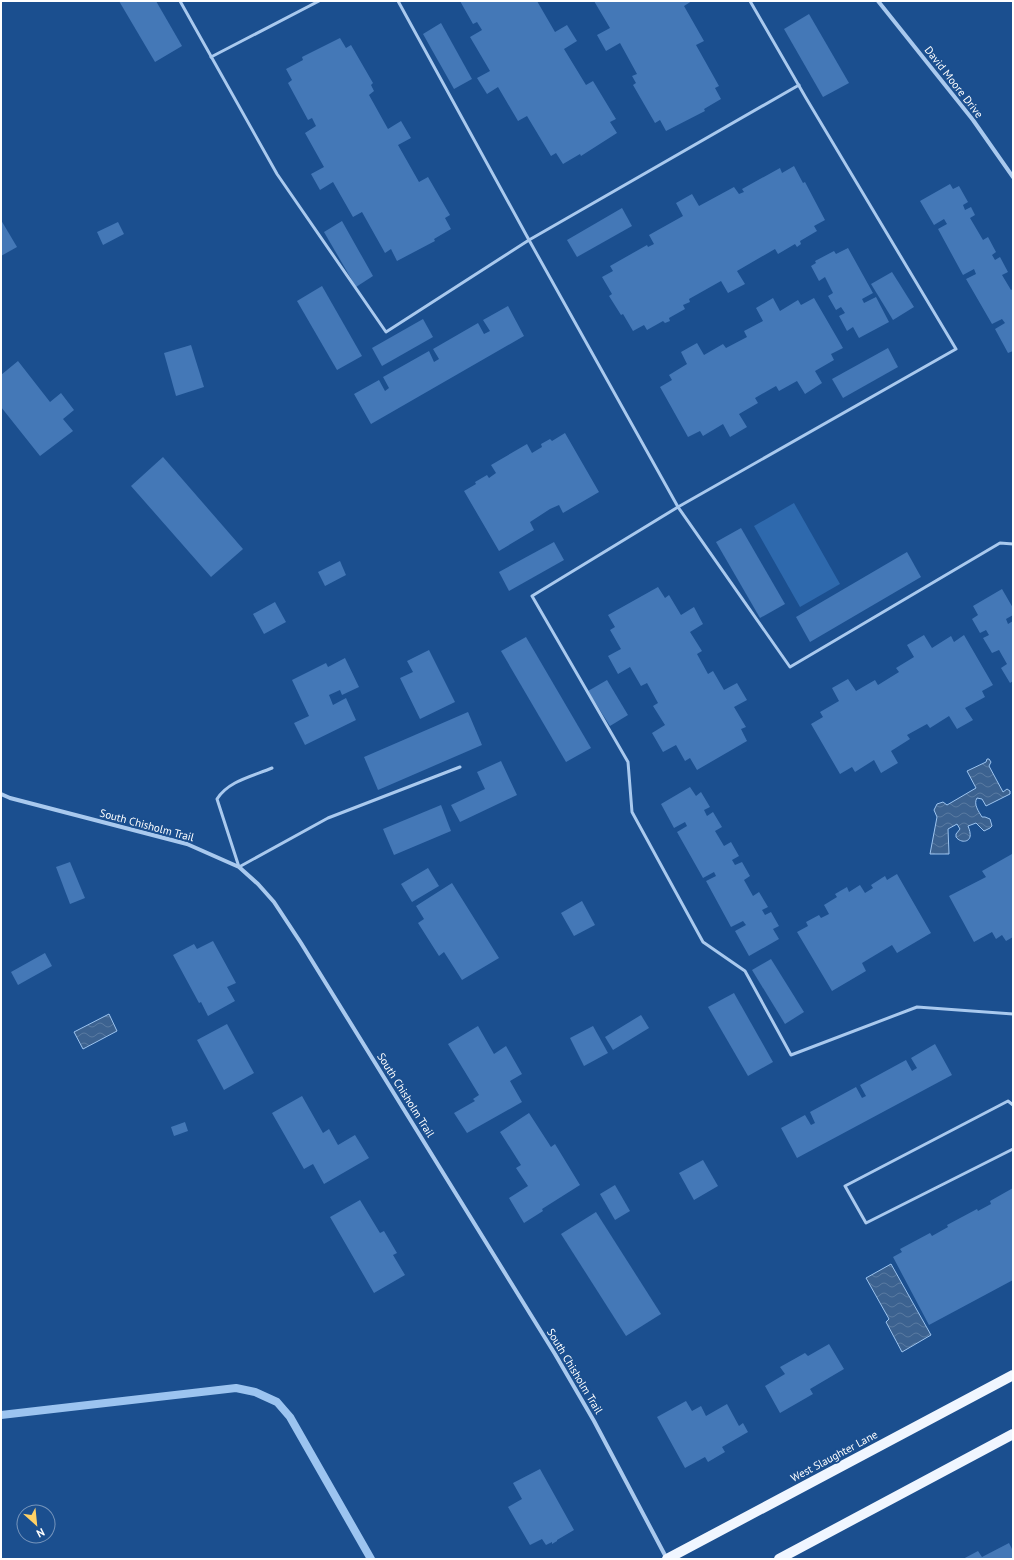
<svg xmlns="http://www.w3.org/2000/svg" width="1014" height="1560" font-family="'PT Sans',sans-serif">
	<defs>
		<pattern id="water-waves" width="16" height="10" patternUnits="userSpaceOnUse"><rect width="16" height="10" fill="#3c6290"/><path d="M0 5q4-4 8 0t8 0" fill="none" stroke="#597aa1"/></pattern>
	</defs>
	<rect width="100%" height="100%" fill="#1b4f8f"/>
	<path fill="#2e69ad" d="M794 503 840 584 800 607 754 526Z"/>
	<g fill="url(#water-waves)" stroke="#9cc4f0">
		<path d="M987 759H989L991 762 989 766 1003 792 1007 789 1010 791V794L986 806 982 799 977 798C973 804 979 812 982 817H985L990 819 992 826 990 828 984 831 976 823 968 826C969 829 970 831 970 833 972 842 961 844 956 837V834L960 829 957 824 948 829 949 854H930L937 817 934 810 937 804 943 802 947 805 976 788 967 771 986 762Z"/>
		<path d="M109 1014 117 1031 83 1049 74 1032Z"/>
		<path d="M891 1264 931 1335 902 1352 886 1322 889 1319 866 1278Z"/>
	</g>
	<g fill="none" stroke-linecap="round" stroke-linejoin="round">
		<path stroke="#9cc4f0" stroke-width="8" d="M1 1415 236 1388 255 1392 277 1402 290 1417 371 1559"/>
	</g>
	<g fill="#4478b7">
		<path d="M119 1H156L182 46 155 62Z"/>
		<path d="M460 1H537L555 32 567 25 577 41 564 49 586 85 593 81 616 119 610 122 617 133 581 156 580 154 563 164 556 153 551 156 527 116 518 121 498 87 487 94 477 78 490 71 470 37 482 30 477 22 473 24Z"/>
		<path d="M594 1H692L684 6 704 41 696 45 719 86 715 88 721 99 704 109 705 111 666 131 660 120 655 123 633 85 636 83 632 76 637 74 620 43 606 51 597 35 610 28Z"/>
		<path d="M809 14 849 83 823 97 784 29Z"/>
		<path d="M441 23 472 79 454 89 423 34Z"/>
		<path d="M340 38 346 48 351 45 373 83 371 85 374 91 369 95 388 129 401 121 411 138 398 145 419 182 428 177 450 215 445 218 451 229 434 239 435 241 397 261 391 249 385 253 362 212 353 217 333 182 320 190 311 174 324 167 305 133 316 126 312 118 308 120 288 83 292 80 286 69 303 60 302 57Z"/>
		<path d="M794 166 803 183 805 182 825 220 814 226 817 231 800 241 801 244 797 247 795 244 778 254 775 249 737 271 745 284 728 293 721 281 689 299 690 302 683 305 685 309 669 318 670 321 665 323 663 321 647 330 644 325 633 331 623 314 621 315 609 296 612 294 602 277 613 271 610 266 647 245 648 247 654 244 649 235 683 216 676 203 692 194 699 206 734 187 739 194 744 192 742 189 780 168 782 173Z"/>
		<path d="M950 184 953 189 959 186 968 202 963 205 965 210 971 207 975 215 970 218 983 240 988 237 996 252 992 255 995 260 1000 257 1008 272 1002 275 1011 290 1013 289V351L1008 353 995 329 1005 323 1002 319 992 324 966 279 976 274 974 269 963 275 938 229 947 224 944 219 934 225 920 201Z"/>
		<path d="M622 208 632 226 577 257 567 240Z"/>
		<path d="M1 220 17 247 1 256Z"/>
		<path d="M342 221 373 276 356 287 324 232Z"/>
		<path d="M118 222 124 234 103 245 97 232Z"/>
		<path d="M848 248 873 293 862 299 864 303 876 297 889 322 859 338 853 327 847 331 839 316 845 313 841 307 836 310 828 296 833 293 825 277 819 281 811 266 816 263 815 261 834 251 836 254Z"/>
		<path d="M892 272 914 307 893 320 871 284Z"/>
		<path d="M322 286 362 356 337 370 297 301Z"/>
		<path d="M773 298 780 311 798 300 801 305 814 298 843 348 831 354 834 360 815 371 822 383 805 394 797 381 779 391 776 386 755 398 758 403 739 414 747 427 730 437 723 424 703 436 700 431 688 437 660 387 672 380 669 375 687 364 681 352 697 343 704 355 723 344 726 348 747 337 744 331 763 321 756 308Z"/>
		<path d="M508 306 524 336 371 424 354 394 379 380 385 391 389 388 383 377 429 351 434 362 439 359 433 349 478 323 484 334 490 331 483 320Z"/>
		<path d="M423 319 433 337 382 366 372 348Z"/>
		<path d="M191 345 204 387 176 396 164 353Z"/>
		<path d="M888 348 898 367 843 398 832 379Z"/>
		<path d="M18 361 50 402 61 393 74 410 63 419 73 431 40 456 1 407V375Z"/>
		<path d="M565 433 599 492 563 513 559 505 550 509 530 522 534 530 499 551 464 491 476 484 475 482 487 475 489 478 496 473 491 465 527 444 532 453 542 447 541 444 550 439 552 441Z"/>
		<path d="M163 457 243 549 211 577 131 486Z"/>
		<path d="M741 528 785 604 760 618 716 542Z"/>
		<path d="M554 542 564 560 509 591 499 572Z"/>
		<path d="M907 552 921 577 810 642 796 617Z"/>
		<path d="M340 561 346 575 325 586 318 572Z"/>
		<path d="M658 587 665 598 669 595 681 615 694 607 703 624 690 632 702 651 697 654 708 674 713 671 724 690 737 683 747 700 734 707 746 727 741 729 747 741 697 770 690 758 685 761 676 745 663 752 652 733 665 725 653 706 658 703 647 683 641 686 630 667 618 674 608 656 621 649 610 630 615 627 608 615Z"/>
		<path d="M1002 589 1013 608V615L1006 619 1008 624 1013 621V681L1010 683 1001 668 1007 664 999 650 992 653 983 638 989 635 986 630 980 633 972 619 978 615 973 606Z"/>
		<path d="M275 602 286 622 264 634 253 614Z"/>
		<path d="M924 635 932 648 951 636 954 642 964 635 993 685 982 691 985 697 965 708 973 720 957 729 949 716 930 728 927 724 907 735 910 739 891 751 898 763 881 773 874 760 855 772 852 767 840 774 811 724 823 717 820 712 839 701 832 688 848 679 856 691 875 680 878 685 899 672 896 668 914 657 907 645Z"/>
		<path d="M526 637 591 748 566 762 501 651Z"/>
		<path d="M429 650 455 702 420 719 400 678 413 672 407 661Z"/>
		<path d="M345 658 359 687 342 695 340 690 329 695 333 705 346 698 356 720 305 745 294 723 309 716 292 680 326 663 328 667Z"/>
		<path d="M607 680 628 715 610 726 588 691Z"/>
		<path d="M468 712 482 745 378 790 364 757Z"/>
		<path d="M501 761 517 795 460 822 451 805 485 789 477 772Z"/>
		<path d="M690 787 696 796 701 792 710 807 704 810 707 816 713 812 722 827 715 831 724 846 731 842 739 856 732 860 735 865 742 862 750 876 744 880 753 896 759 892 768 907 762 910 765 915 771 912 779 926 773 929 779 939 749 956 735 931 746 925 743 921 731 927 706 881 716 876 714 872 703 878 677 832 687 826 685 822 674 828 661 804Z"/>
		<path d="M441 805 451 831 394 855 383 829Z"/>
		<path d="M1012 854 1013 937 1006 941 1002 935 996 939 992 932 974 942 949 896 986 877 982 871Z"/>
		<path d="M70 862 85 898 70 904 56 867Z"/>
		<path d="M428 868 439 886 412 902 401 884Z"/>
		<path d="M897 874 931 933 897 953 892 945 862 963 866 971 832 991 797 932 808 926 806 922 819 915 821 918 829 914 824 905 837 897 835 894 847 887 849 892 860 885 865 893 873 888 871 885 885 876 887 880Z"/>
		<path d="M452 883 499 958 462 980 444 952 439 956 418 923 424 919 416 906Z"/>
		<path d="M582 901 595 925 574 936 561 913Z"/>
		<path d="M213 941 236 983 227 987 235 1001 208 1016 201 1002 199 1003 173 955 194 944 197 949Z"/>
		<path d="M45 953 52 966 18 985 11 972Z"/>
		<path d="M771 959 804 1012 785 1024 752 970Z"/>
		<path d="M734 993 773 1062 748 1076 708 1007Z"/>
		<path d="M641 1015 649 1028 613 1050 605 1037Z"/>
		<path d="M227 1024 254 1073 224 1090 197 1040Z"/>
		<path d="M478 1026 494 1054 506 1046 522 1074 510 1081 522 1102 467 1133 454 1113 475 1101 473 1099 479 1095 448 1044Z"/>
		<path d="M593 1026 608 1053 584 1066 570 1038Z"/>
		<path d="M935 1044 952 1075 797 1158 781 1128 805 1115 811 1125 815 1123 810 1112 856 1087 862 1098 866 1096 860 1085 906 1060 912 1071 917 1068 911 1058Z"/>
		<path d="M302 1096 323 1133 329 1129 338 1145 355 1135 369 1158 324 1184 313 1164 304 1169 272 1113Z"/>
		<path d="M529 1113 551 1147 555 1144 580 1185 542 1209 543 1211 524 1223 509 1198 528 1186 516 1168 521 1165 500 1132Z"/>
		<path d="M185 1122 188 1131 174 1136 171 1127Z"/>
		<path d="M703 1160 718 1186 694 1200 679 1173Z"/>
		<path d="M615 1185 630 1211 615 1220 600 1194Z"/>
		<path d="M1013 1188V1280L929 1325 893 1257 902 1252 900 1249 930 1233 932 1236 948 1227 947 1225 977 1209 978 1211 991 1204 990 1201Z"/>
		<path d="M360 1200 380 1233 384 1231 397 1253 393 1255 405 1275 374 1293 330 1217Z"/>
		<path d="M596 1212 661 1314 626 1336 561 1234Z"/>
		<path d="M829 1344 844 1369 810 1389 813 1394 780 1413 765 1386 785 1374 780 1367 805 1353 808 1356Z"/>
		<path d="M686 1401 692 1411 701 1406 706 1416 727 1404 739 1426 743 1423 748 1432 722 1447 725 1452 708 1462 705 1457 685 1468 657 1417Z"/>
		<path d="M540 1469 574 1530 557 1540V1541L552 1544V1542L546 1545 542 1539 530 1545 508 1507 522 1499 513 1483Z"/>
		<path d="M1009 1543 1013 1551V1559H963L978 1551 982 1557Z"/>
	</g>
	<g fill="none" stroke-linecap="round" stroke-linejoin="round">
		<g stroke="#a9c9ee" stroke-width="3">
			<path d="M180 1 277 174 386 332 529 240 678 507 956 349 806 98 750 1"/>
			<path d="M398 1 529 240 799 85"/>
			<path d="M211 57 319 1"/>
			<path d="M1013 544 1000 543 790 667 678 507 532 596 628 762 632 812 703 942 745 971 791 1055 917 1007 1013 1014"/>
			<path d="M272 768C253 776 228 781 217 799L239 867 328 818 460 767"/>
			<path d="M1013 1105 1008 1101 845 1186 866 1223 1013 1149"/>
		</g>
		<g stroke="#a9c9ee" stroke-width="4">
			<path d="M878 1 973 120 1013 177"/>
			<path d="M1 794 10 798 187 844 239 867 258 884 274 902 301 943 555 1354 594 1421 667 1559"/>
		</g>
		<g stroke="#f0f6ff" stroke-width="10">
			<path d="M667 1559 1013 1375"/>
			<path d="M779 1559 1013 1434"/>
		</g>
	</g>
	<g text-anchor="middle" stroke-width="4" stroke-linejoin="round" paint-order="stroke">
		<g font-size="11" fill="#fff" stroke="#1b4f8f">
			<text transform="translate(954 82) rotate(52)" y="4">David Moore Drive</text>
			<text transform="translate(147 825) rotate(15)" y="4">South Chisholm Trail</text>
			<text transform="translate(406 1095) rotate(58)" y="4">South Chisholm Trail</text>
			<text transform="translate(575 1371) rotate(59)" y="4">South Chisholm Trail</text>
			<text transform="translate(834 1456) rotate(-28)" y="4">West Slaughter Lane</text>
		</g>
	</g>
	<rect width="1014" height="1560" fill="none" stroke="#ffffff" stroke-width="4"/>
	<g transform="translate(36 1524) rotate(153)"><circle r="19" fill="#1b4f8f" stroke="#7695bc"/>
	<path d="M0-3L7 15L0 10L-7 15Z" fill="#ffd166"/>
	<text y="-6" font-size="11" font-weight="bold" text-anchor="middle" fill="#ffffff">N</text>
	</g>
</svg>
